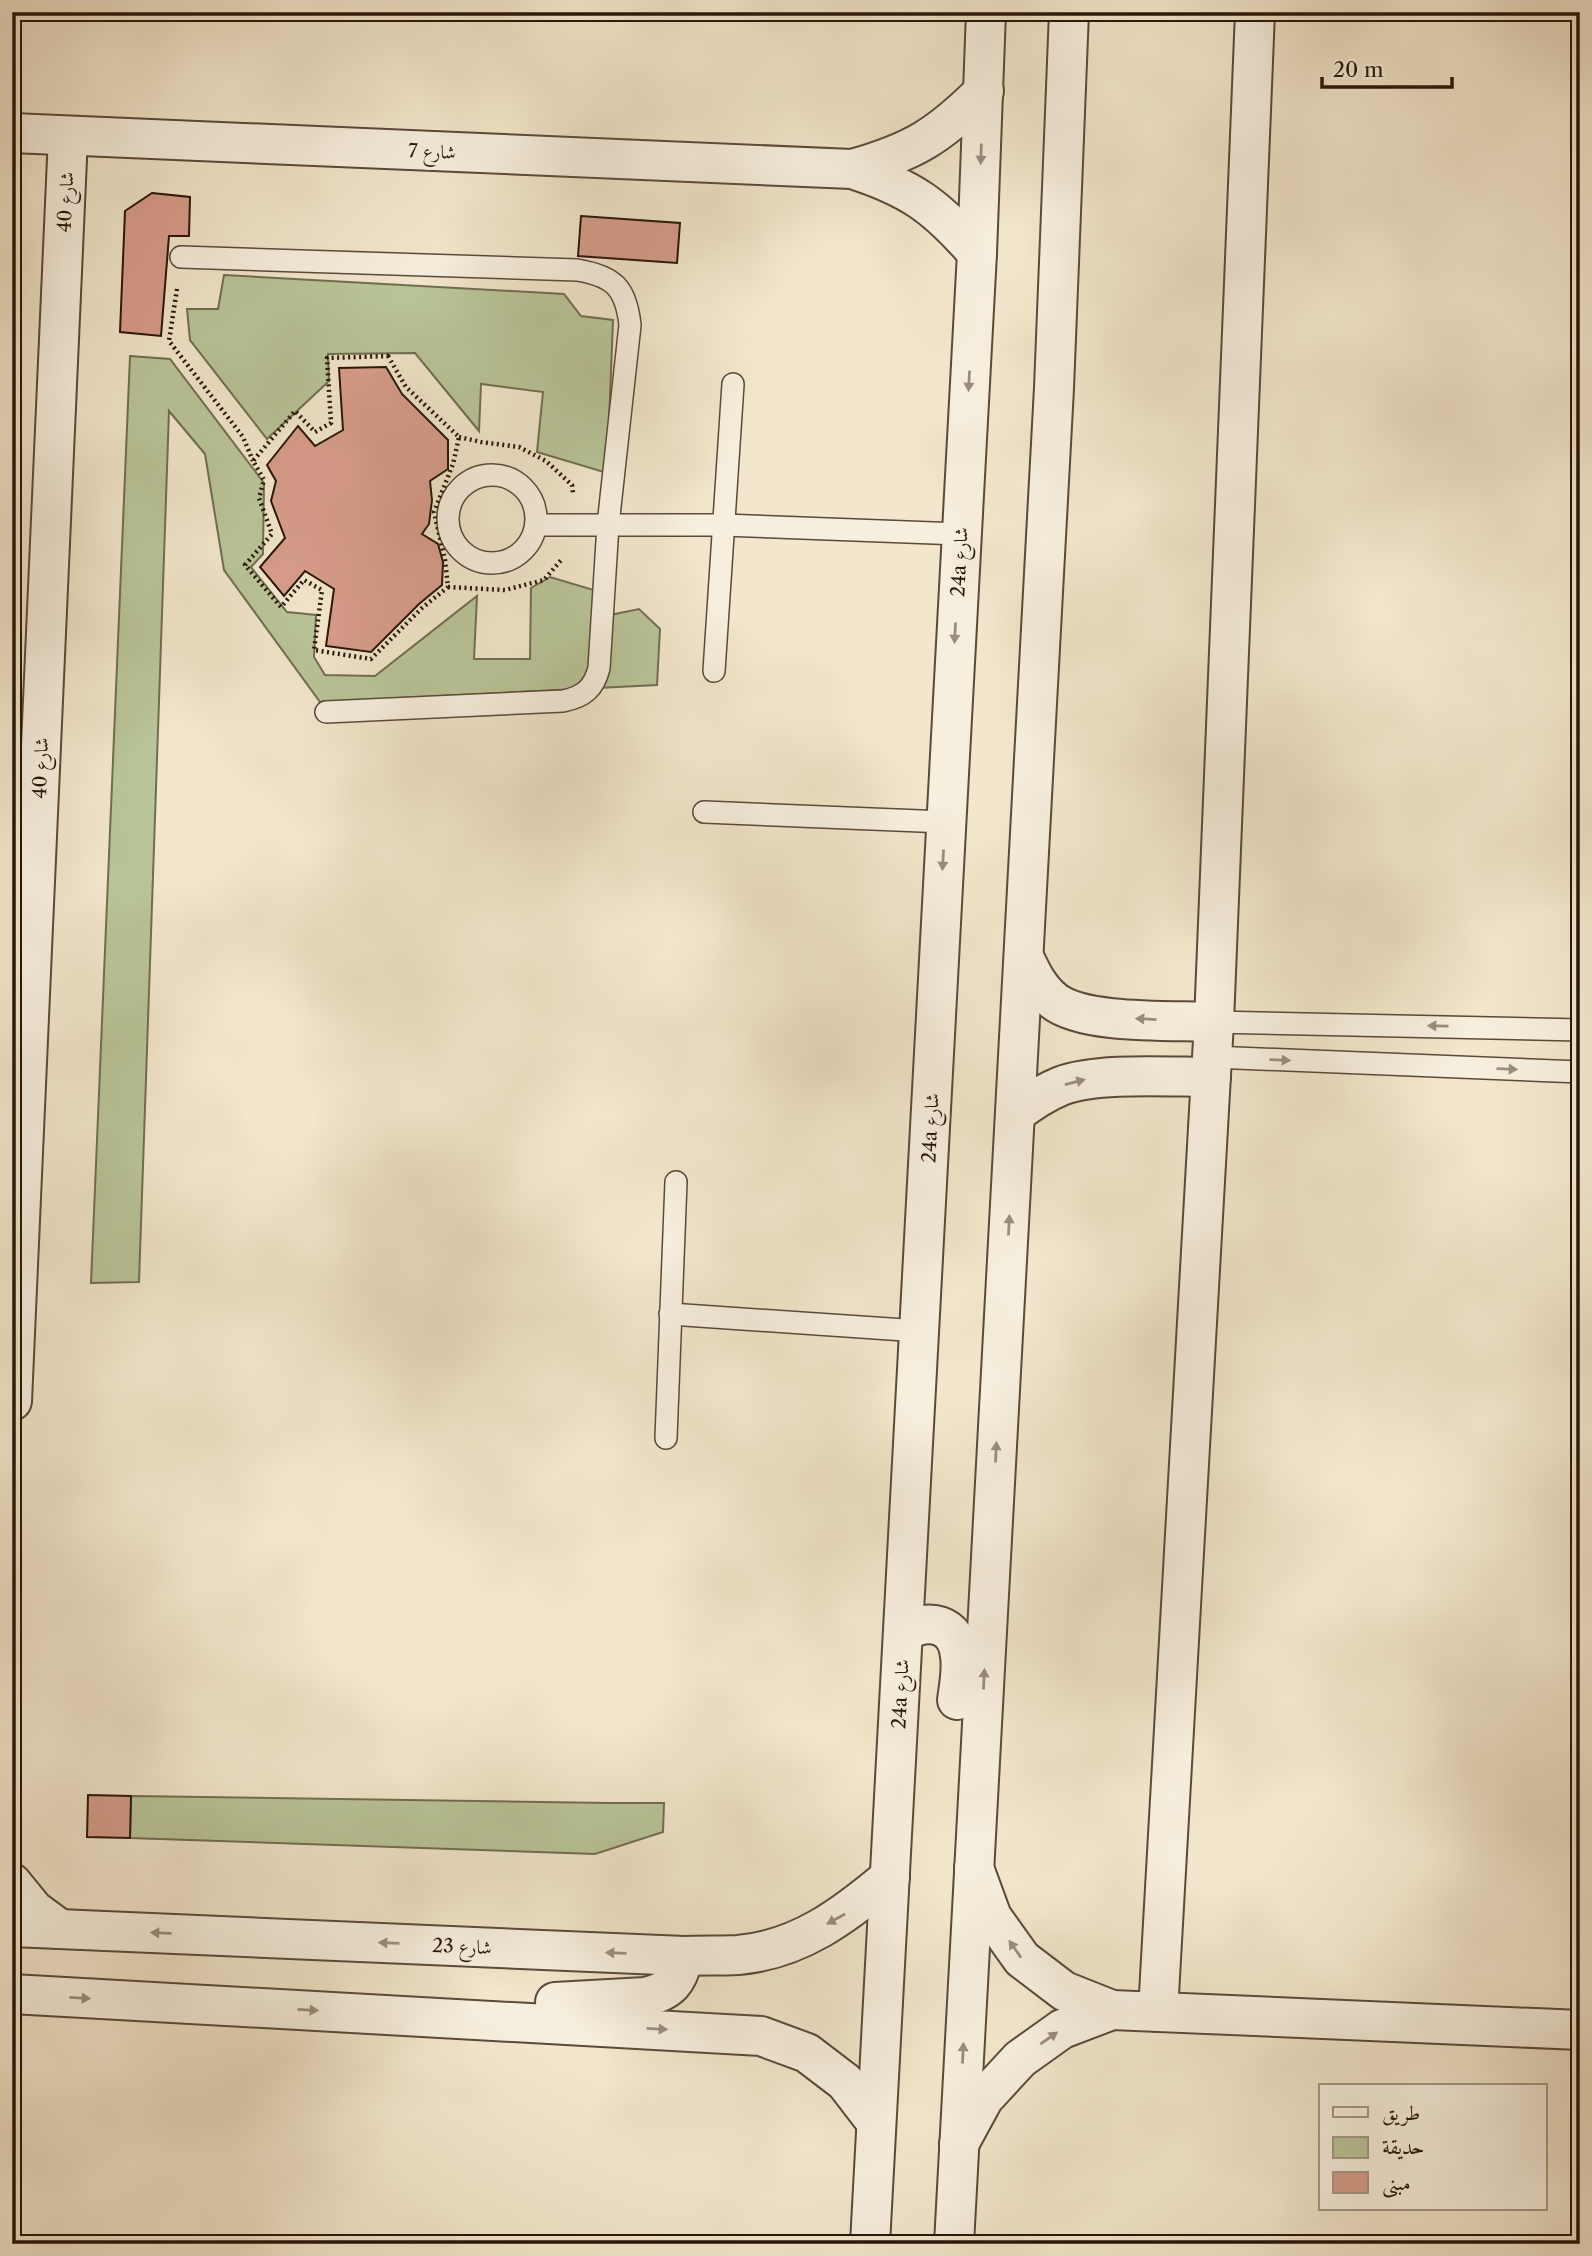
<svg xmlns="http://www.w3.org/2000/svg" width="1592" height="2256" font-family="'Libre Caslon Text',Amiri,serif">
	<rect width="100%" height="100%" fill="#f2e6cc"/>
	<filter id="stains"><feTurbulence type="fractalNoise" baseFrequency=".00286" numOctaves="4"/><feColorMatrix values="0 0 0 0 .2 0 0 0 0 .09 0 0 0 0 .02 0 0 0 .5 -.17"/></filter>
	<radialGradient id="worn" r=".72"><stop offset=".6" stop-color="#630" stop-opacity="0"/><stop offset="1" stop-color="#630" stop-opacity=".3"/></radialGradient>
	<g fill="#b9c599" stroke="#706e51" stroke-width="2">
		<path d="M224 275 564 294 581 316 613 320 607 473 537 452 543 392 481 384 479 431 415 353 328 354 329 381 267 439 190 340 187 309H218Z"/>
		<path d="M130 356 170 359 264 483 263 554 251 567 287 612 316 615 314 657 325 675 375 676 477 596 474 659H530L531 588 550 577 597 591 605 616 639 609 660 629 657 685 320 702 224 570 205 454 169 411 139 1282 91 1283Z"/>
		<path d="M131 1796 608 1803H664L663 1832 595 1854 130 1838Z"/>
	</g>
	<g fill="#d79c8b" stroke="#281609" stroke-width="2">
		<path d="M152 193 190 197 189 236H169L161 336 120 332 125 211Z"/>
		<path d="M581 216 680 223 677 263 578 256Z"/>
		<path d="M386 367 402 394 448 440V469L430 481 432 500 429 524 422 534 438 544 443 562 442 585 419 604 371 652 326 646 334 589 305 571 284 596 260 567 285 538 271 501 276 481 267 465 298 426 315 446 343 430 339 368Z"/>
		<path d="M88 1795 131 1796 130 1838 87 1837Z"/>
	</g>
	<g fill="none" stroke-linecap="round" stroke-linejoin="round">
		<g stroke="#5a4a3a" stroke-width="24">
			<g id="service">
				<path d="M181 257 577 270C614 276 626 288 630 325L608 525 599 668C594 688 584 697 563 701L326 712"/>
				<circle cx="492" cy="519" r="44"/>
				<path d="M536 525H724L960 534"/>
				<path d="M714 671 733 384"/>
				<path d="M704 812 945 822"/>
				<path d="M1214 1022 1580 1030"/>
				<path d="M1212 1057 1580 1072"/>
				<path d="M670 1314 919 1331"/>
				<path d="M666 1438 676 1182"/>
			</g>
		</g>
		<g stroke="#5a4a3a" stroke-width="42">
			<g id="minor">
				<path d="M12 133 852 169C911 188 936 206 977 253"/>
				<path d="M852 169C913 152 939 136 984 91"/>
				<path d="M1024 957C1032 974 1039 989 1054 1001 1085 1025 1174 1020 1214 1022"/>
				<path d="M1015 1114C1029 1103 1044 1093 1061 1086 1097 1072 1170 1077 1211 1077"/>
				<path d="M12 1401 68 136"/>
				<path d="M974 1868 992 1917 1022 1959 1064 1991 1112 2010 1580 2030"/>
				<path d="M12 1883 34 1910 60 1929"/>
				<path d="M1158 2012 1214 1022 1255 12"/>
				<path d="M959 2144 984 2098 1020 2059 1062 2029 1112 2010"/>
			</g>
		</g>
		<g stroke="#5a4a3a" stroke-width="42">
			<g id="tertiary">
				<path d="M904 1633C928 1617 957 1623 960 1656 962 1670 959 1686 957 1700"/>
				<path d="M12 1927 684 1956C702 1955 720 1956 738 1955 799 1950 845 1915 890 1877"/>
				<path d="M12 1994 761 2036 807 2053 845 2082 875 2121"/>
				<path d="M555 2002 645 1997C671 1991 678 1981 684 1956"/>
				<path d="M870 2244 977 253 986 12"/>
				<path d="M954 2244 1054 388 1069 12"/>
			</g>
		</g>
		<g stroke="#281609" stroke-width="4.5" stroke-dasharray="2 3.5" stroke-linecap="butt">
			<path d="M177 289 169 341 243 437 253 461"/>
			<path d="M388 356 406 387 459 437 453 464 434 512 445 560 448 587 422 608 371 659 314 650 322 590 304 580 281 607 245 565 272 534 259 498 264 480 253 461 295 411 315 432 331 423 327 358Z"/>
			<path d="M459 437 481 442 519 447 546 461 572 485 573 493"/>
			<path d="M448 587 505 590 544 580 562 559"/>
		</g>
		<use href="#service" stroke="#f7efde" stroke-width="21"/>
		<use href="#minor" stroke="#f7efde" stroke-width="38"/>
		<use href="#tertiary" stroke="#f7efde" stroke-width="38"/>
	</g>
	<defs><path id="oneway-solid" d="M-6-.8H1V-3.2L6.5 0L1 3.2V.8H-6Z" transform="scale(1.75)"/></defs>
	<g fill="#9a8d7e">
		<use href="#oneway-solid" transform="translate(981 154) rotate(92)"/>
		<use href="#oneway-solid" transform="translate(969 381) rotate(93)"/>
		<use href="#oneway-solid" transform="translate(955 633) rotate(93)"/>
		<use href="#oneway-solid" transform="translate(943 860) rotate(93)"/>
		<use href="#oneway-solid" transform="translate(1146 1019) rotate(-177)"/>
		<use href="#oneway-solid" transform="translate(1438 1026) rotate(-179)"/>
		<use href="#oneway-solid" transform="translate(1280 1060) rotate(2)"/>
		<use href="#oneway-solid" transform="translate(1507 1069) rotate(2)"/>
		<use href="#oneway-solid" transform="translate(1075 1082) rotate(-14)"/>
		<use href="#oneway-solid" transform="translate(1009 1225) rotate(-87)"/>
		<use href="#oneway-solid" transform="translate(996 1452) rotate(-87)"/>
		<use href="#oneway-solid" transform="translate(984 1679) rotate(-87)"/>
		<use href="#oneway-solid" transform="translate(836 1919) rotate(151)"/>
		<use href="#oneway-solid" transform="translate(161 1933) rotate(-178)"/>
		<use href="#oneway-solid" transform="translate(389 1943) rotate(-178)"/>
		<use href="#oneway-solid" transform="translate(1015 1949) rotate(-125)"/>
		<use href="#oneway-solid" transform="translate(616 1953) rotate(-178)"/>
		<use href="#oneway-solid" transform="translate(80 1998) rotate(3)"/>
		<use href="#oneway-solid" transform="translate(308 2010) rotate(3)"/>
		<use href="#oneway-solid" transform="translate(657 2029) rotate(3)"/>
		<use href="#oneway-solid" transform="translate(1049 2038) rotate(-35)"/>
		<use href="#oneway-solid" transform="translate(963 2053) rotate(-87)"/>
	</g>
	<g text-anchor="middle" stroke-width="6" stroke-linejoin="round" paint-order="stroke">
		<g font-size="19" fill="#281609" stroke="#f7efde">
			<text transform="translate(432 151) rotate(2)" y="7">شارع 7</text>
			<text transform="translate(65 202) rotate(-87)" y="7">شارع 40</text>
			<text transform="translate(959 562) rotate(-87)" y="7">24a شارع</text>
			<text transform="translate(40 768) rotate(-88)" y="7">شارع 40</text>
			<text transform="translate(930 1128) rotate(-87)" y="7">24a شارع</text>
			<text transform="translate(900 1694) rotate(-87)" y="7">24a شارع</text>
			<text transform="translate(462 1946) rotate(2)" y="7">شارع 23</text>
		</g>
	</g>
	<rect width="1592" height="2256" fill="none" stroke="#f2e6cc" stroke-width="42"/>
	<rect x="14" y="14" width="1564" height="2228" fill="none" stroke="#281609" stroke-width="3.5"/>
	<rect x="21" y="21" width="1550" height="2214" fill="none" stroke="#281609" stroke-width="2"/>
	<rect x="1319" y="2084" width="228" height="126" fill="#f7efde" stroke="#a49889" stroke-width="2"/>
	<rect x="1333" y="2107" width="35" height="10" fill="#f7efde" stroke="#a49889" stroke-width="2"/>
	<text x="1382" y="2120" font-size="21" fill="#281609">طريق</text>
	<rect x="1333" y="2137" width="35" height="21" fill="#b9c599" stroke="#a49889" stroke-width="2"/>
	<text x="1382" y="2154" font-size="21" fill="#281609">حديقة</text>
	<rect x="1333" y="2172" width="35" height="21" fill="#d79c8b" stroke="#a49889" stroke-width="2"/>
	<text x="1382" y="2190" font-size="21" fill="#281609">مبنى</text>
	<path d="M1322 77v10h130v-10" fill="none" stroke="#281609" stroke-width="3.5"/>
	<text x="1333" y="77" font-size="21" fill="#281609" stroke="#f7efde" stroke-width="5" paint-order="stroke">20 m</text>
	<rect width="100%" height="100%" filter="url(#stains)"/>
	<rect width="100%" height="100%" fill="url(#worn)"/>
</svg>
